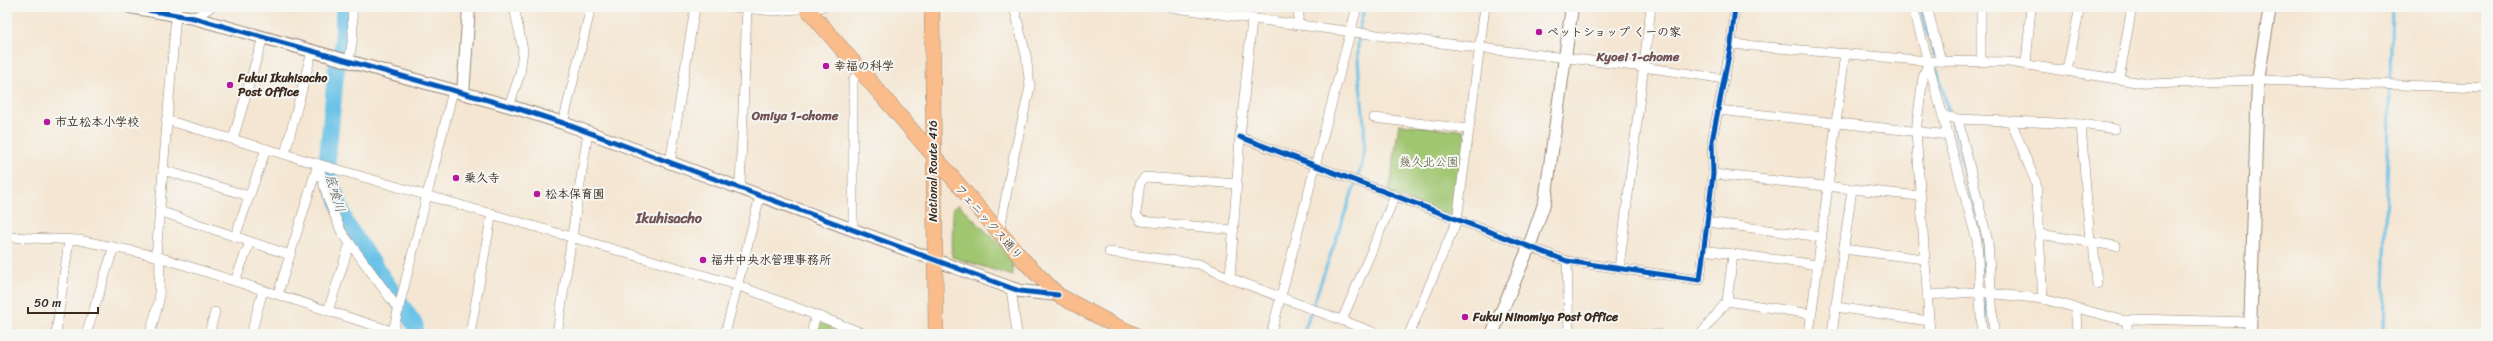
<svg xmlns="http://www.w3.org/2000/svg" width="2493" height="341" font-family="Sriracha,'Klee One',sans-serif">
	<rect width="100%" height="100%" fill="#f6f6f2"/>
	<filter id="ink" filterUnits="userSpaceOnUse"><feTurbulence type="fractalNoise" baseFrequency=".025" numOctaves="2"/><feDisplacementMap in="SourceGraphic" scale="8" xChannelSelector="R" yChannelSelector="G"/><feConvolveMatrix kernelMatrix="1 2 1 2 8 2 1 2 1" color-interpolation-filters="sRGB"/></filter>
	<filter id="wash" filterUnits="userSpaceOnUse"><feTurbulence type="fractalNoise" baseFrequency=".012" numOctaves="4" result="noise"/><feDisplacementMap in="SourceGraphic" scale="16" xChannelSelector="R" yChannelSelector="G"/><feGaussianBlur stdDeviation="0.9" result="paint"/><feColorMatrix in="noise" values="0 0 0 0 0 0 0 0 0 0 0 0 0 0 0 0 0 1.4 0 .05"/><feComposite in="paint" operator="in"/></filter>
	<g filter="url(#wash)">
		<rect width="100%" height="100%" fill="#f4e6d2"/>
		<g fill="#a0c671" stroke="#6e7848">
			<path d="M1399 124 1468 131 1456 219 1389 193Z"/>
			<path d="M959 205 1012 257 1013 276 952 257 953 208Z"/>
			<path d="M817 318 848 329V334H813Z"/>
		</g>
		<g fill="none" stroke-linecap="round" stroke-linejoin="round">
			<g stroke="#6ac2e7" stroke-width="3">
				<path d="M1920 7 1934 55"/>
				<path d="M1937 69 1948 110"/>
				<path d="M1952 124 1982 241 1983 274"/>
				<path d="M1985 299 1987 334"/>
				<path d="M1303 334 1362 164C1372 112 1346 58 1365 7"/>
				<path d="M2383 334 2392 7"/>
			</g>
			<path stroke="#6ac2e7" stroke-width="17" d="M344 7 343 45 336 71 327 162 329 176 346 224 415 325 416 334"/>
		</g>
	</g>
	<g filter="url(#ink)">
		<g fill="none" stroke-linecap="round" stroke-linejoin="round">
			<g stroke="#988878" stroke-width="10">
				<g id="minor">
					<path d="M733 7 774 11 822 7"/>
					<path d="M1170 7C1284 24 1399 38 1514 52 1584 60 1654 67 1723 79"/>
					<path d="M1913 7 1977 241 1982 334"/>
					<path d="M1927 7 1941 61"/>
					<path d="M1981 7V61"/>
					<path d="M194 18 211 7"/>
					<path d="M1252 20 1240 137 1230 278 1378 334"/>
					<path d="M1297 25 1300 7"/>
					<path d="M1731 44 1929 61 2009 62 2149 84 2258 80 2486 88"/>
					<path d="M349 61 353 36 352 7"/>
					<path d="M1929 61 1923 77 1916 131 1930 334"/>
					<path d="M2026 64 2031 7"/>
					<path d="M2067 70 2080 7"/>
					<path d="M2119 79 2132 7"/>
					<path d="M509 106 520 74 523 50 514 7"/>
					<path d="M1718 110 1949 135"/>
					<path d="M1944 116 1958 119 2081 124 2115 129"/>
					<path d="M1374 118 1469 129"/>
					<path d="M1958 119 1988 242 1994 334"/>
					<path d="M166 120 737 285 865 334"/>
					<path d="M2011 121 2036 183 2043 299"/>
					<path d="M563 123 591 7"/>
					<path d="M2081 124 2090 242"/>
					<path d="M1240 137 1567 261 1700 280 1713 174 1712 141 1731 44 1735 7"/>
					<path d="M233 139 263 37"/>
					<path d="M285 154 312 51"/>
					<path d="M670 163 695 7"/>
					<path d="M318 164 328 199 341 231 399 310"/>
					<path d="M163 170 249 196"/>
					<path d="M1713 174 1919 196"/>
					<path d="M740 189 747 7"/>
					<path d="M159 211 290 255"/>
					<path d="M1707 222 1822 237"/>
					<path d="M1234 230 1141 221 1136 214 1140 183 1145 177 1237 184"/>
					<path d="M853 231V81L859 70"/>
					<path d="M999 234 1012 164 1030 87 1026 55 1014 7"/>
					<path d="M2039 234 2116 246"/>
					<path d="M7 237 79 240 156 256 401 334"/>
					<path d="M235 237 266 149"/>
					<path d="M2093 242 2097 284"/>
					<path d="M1843 249 1924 259"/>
					<path d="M1703 250 1818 265"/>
					<path d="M1109 252 1199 264 1230 278"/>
					<path d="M156 256 176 14"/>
					<path d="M1567 261 1569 334"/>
					<path d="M1619 269 1651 7"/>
					<path d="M235 281 250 242"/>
					<path d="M1011 288 1017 334"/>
					<path d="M278 294 318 164"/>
					<path d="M1927 295 1979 292 2043 299 2126 321 2129 334"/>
					<path d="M1727 301 1811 314"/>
					<path d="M1836 307 1929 321"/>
					<path d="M2076 308 2077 334"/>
					<path d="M328 311 350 243"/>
					<path d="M1342 320 1395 196"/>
					<path d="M2126 321 2134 319 2250 322"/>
					<path d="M393 331 453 91"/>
					<path d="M56 334 69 240"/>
					<path d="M86 334 114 247"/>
					<path d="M150 334 159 301 160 257"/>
					<path d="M209 334 215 312"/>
					<path d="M251 334 263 290"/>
					<path d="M470 334 492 213"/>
					<path d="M557 334 588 132"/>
					<path d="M725 334 760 196"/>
					<path d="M811 334 816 315"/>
					<path d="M1271 334 1357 7"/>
					<path d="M1409 334 1457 220 1485 7"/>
					<path d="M1602 334H1658"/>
					<path d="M1701 334 1727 301 1733 254"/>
					<path d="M1809 334 1845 53"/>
					<path d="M1832 334 1852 189"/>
				</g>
			</g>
			<g stroke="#988878" stroke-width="14">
				<g id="tertiary">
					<path d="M130 7 194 18 516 108 563 123 1011 288 1020 291 1058 295"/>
					<path d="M463 94 469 7"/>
					<path d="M1492 334 1529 247 1545 201 1572 7"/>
					<path d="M2250 334 2258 80 2270 7"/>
				</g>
			</g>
			<g stroke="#988878" stroke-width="16">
				<path id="primary" d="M806 7 1024 261 1058 295 1114 325 1134 334"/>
			</g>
			<g stroke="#988878" stroke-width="16">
				<path id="trunk" d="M932 7 936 334"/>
			</g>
			<use href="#minor" stroke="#fff" stroke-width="9"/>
			<use href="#tertiary" stroke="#fff" stroke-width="12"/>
			<use href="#primary" stroke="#f9bc8a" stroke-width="15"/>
			<use href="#trunk" stroke="#f9bc8a" stroke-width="15"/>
			<g stroke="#f6f6f2" stroke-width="8">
				<g id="cycleway">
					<path d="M130 7 194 18 516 108 563 123 1011 288 1020 291 1058 295"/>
					<path d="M1240 137 1567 261 1700 280 1713 174 1712 141 1731 44 1735 7"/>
				</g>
			</g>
			<use href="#cycleway" stroke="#0057b8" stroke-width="5"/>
		</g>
	</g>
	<g fill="#b5179e" stroke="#f6f6f2" stroke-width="1.5">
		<circle cx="1539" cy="32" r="4"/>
		<circle cx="826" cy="66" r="4"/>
		<circle cx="230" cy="85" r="4"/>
		<circle cx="47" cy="122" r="4"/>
		<circle cx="456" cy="178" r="4"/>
		<circle cx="537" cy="194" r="4"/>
		<circle cx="703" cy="260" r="4"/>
		<circle cx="1465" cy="317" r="4"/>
	</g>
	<g text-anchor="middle" stroke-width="4" stroke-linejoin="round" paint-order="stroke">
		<g font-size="12" font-weight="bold" fill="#3b2a1e" stroke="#f6f6f2" text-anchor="start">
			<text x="1547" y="36">ペットショップ くーの家</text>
			<text x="834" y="70">幸福の科学</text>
			<text x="238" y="82">Fukui Ikuhisacho<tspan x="238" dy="14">Post Office</tspan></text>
			<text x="55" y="126">市立松本小学校</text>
			<text x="464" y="182">乗久寺</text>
			<text x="545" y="198">松本保育園</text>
			<text x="711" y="264">福井中央水管理事務所</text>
			<text x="1473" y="321">Fukui Ninomiya Post Office</text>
		</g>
		<g font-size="12" fill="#595937" stroke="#f6f6f2">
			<text x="1429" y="166">幾久北公園</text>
		</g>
		<g font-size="12" fill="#3b2a1e" stroke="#f6f6f2">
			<text transform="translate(933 171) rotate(-90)" y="4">National Route 416</text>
			<text transform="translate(989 222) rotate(49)" y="4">フェニックス通り</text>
		</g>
		<g font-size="13" font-weight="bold" fill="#725457" stroke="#f6f6f2">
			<text x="1638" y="61">Kyoei 1-chome</text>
			<text x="795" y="120">Omiya 1-chome</text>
		</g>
		<g font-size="13" font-style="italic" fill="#49585a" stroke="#f6f6f2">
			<text transform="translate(336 193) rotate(73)" y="5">底喰川</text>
		</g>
		<g font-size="14" font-weight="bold" fill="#725457" stroke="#f6f6f2">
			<text x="669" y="223">Ikuhisacho</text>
		</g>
	</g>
	<rect width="2493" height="341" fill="none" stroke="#f6f6f2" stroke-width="24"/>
	<path d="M28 307v6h70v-6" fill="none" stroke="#3b2a1e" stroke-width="2"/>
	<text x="34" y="307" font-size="12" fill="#3b2a1e" stroke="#f6f6f2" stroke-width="3" paint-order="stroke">50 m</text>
</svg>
